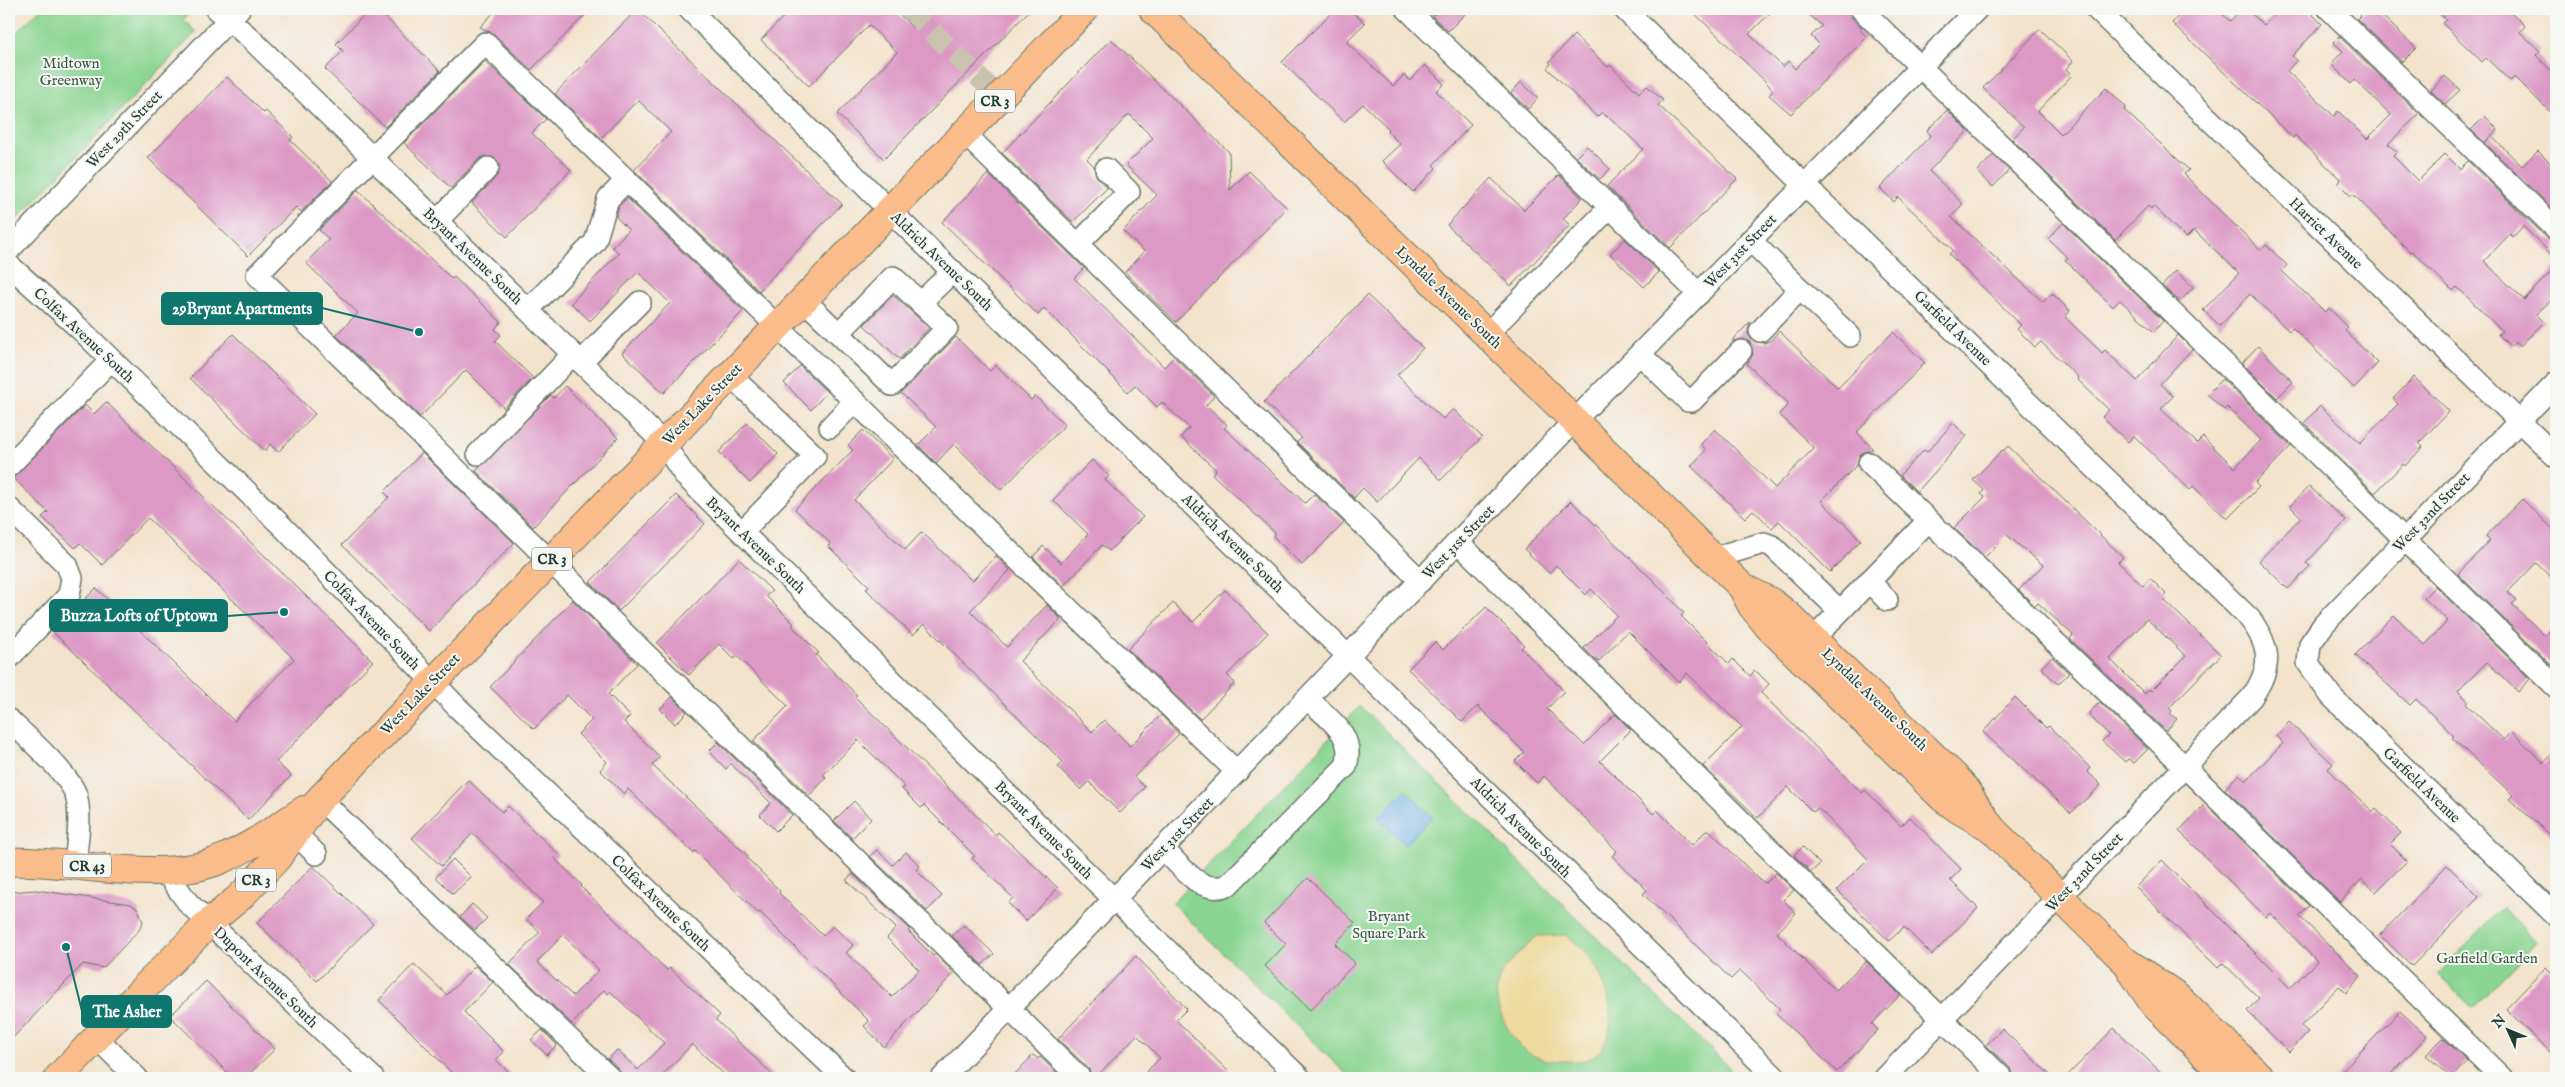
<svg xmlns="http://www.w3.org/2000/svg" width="2565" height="1087" font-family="'IM FELL English',serif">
	<rect width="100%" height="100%" fill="#f6f6f2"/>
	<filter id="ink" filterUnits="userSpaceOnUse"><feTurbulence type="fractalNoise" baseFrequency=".02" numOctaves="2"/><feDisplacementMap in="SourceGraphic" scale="10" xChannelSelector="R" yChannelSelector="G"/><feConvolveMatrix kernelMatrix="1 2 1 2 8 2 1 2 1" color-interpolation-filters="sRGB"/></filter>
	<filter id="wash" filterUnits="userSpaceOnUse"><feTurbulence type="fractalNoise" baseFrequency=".0096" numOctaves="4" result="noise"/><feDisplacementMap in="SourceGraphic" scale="20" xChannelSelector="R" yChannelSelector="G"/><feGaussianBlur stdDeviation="1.12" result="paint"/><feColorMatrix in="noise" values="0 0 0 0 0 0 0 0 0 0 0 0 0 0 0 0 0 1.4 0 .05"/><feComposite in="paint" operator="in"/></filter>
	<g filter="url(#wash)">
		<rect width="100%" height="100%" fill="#f3e3cc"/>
		<g fill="#8ad592" stroke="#548963">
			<path d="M40 9H193L183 20 196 32 12 224 9 221V41Z"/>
			<path d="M1360 706 1740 1078H1350L1172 903Z"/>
			<path d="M2502 908 2537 942 2473 1008 2438 974Z"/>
		</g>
		<path fill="#eeda9e" stroke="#868c69" d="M1566 935C1575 943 1587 952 1593 962 1609 986 1624 1041 1590 1058 1582 1062 1572 1061 1564 1061 1530 1061 1517 1049 1503 1019 1496 1005 1493 985 1503 972 1512 959 1526 947 1537 936Z"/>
		<path fill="#72b0e5" stroke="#48768c" d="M1406 790 1432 817 1405 845 1378 818Z"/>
		<g id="blocks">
			<g fill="#dd99c6" fill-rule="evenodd">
				<path d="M370 9H377L440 71 385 127 325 69 343 51 336 44Z"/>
				<path d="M497 9H591L531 70 494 34 480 27Z"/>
				<path d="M637 9 842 204 759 291 634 170 671 132 638 100 601 138 555 94Z"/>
				<path d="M791 9H894L914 29 934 9H1031L884 159 837 114 897 52 869 25 809 86 761 40Z"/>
				<path d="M1335 9H1349L1365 23 1346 42 1393 86 1404 75 1410 81 1425 65 1444 84 1436 91 1471 125 1433 165 1436 168 1413 192 1382 161 1400 144 1387 131 1389 129 1363 104 1344 122 1282 62Z"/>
				<path d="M1440 9H1470L1448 31 1432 16Z"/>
				<path d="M1690 9H1774L1749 34 1783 67 1788 61 1795 69 1819 44 1811 36 1822 26 1803 9H1849L1852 18 1862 28 1860 30 1867 37 1791 114 1769 95 1773 91 1767 83Z"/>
				<path d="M2185 9H2217L2230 21 2241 9H2246L2264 25 2281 9H2307L2322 24 2292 56 2297 60 2287 71 2334 116 2338 111 2367 139 2391 115 2355 80 2351 84 2331 64 2343 51 2333 42 2339 36 2419 114 2388 144 2397 152 2393 156 2418 181 2445 154 2460 169 2468 161 2547 238 2556 241V259L2523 226 2513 237 2510 234 2484 261 2524 300 2556 266V296L2536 314 2544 322 2520 346 2515 342 2511 347 2498 334 2502 331 2457 287 2453 291 2412 251 2410 252 2353 194 2351 196 2338 183 2341 180 2295 135 2293 138 2172 23Z"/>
				<path d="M2367 9H2375L2416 48 2402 62 2357 19Z"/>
				<path d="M2434 9H2508L2525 26 2520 32 2540 51 2536 55 2556 76V118L2515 77 2510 81 2486 58 2482 62 2442 23 2446 20Z"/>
				<path d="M2040 29 2073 61 2066 69 2072 75 2038 111 2061 134 2106 88 2126 107 2124 110 2189 170 2184 174 2216 207 2261 250 2266 245 2287 265 2282 271 2325 312 2329 308 2348 327 2345 331 2378 363 2354 388 2293 328 2289 331 2250 294 2220 326 2203 310 2239 273 2194 230 2186 238 2153 206 2151 209 2148 206 2115 240 2012 139 2024 127 1983 88Z"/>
				<path d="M1574 35 1608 67 1610 65 1639 93 1647 86 1663 100 1658 105 1737 179 1670 248 1607 186 1643 149 1608 116 1607 117 1602 112 1597 117 1547 68 1551 64 1549 62Z"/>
				<path d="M1111 39 1229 152 1230 190 1249 171 1287 208 1176 322 1125 272 1144 251 1123 231 1157 195 1126 165 1153 138 1129 114 1087 159 1094 166 1097 177 1107 188 1073 222 1002 153Z"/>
				<path d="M485 61 546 119 532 133 571 170 507 237 472 203 497 176 500 165 496 159 485 156 479 159 451 188 404 143Z"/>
				<path d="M2445 76 2460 90 2445 104 2431 91Z"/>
				<path d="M227 77 264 113 266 111 293 137 290 140 332 181 301 212 296 207 248 256 148 158Z"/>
				<path d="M1521 82 1538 98 1528 109 1511 93Z"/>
				<path d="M1947 110 1968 131 1929 171 1963 204 1951 217 2043 302 2052 293 2070 311 2065 317 2102 353 2105 350 2137 381 2178 335 2192 349 2160 384 2173 396 2161 409 2197 443 2203 437 2235 468 2261 440 2227 407 2224 410 2207 394 2222 379 2291 446 2255 483 2259 487 2227 519 2193 486 2190 490 2134 436 2128 442 2102 417 2109 410 2077 379 2078 377 2041 342 2035 347 2017 329 2021 325 1949 254 1953 250 1898 197 1894 202 1880 188 1931 135 1927 131Z"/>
				<path d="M2485 116 2498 130 2491 136 2522 166 2538 151 2556 169V212L2485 143 2490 137 2485 143 2471 130Z"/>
				<path d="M1587 146 1610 169 1600 179 1576 157Z"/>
				<path d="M1993 155 2009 170 1993 187 1977 172Z"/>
				<path d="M988 174 1084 268 1074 278 1164 367 1174 357 1214 396 1206 405 1227 425 1224 428 1305 503 1314 494 1344 523 1302 565 1273 536 1275 533 1212 474 1216 470 1181 437 1189 428 1162 402 1157 407 1135 385 1128 392 1044 308 1038 315 942 222Z"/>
				<path d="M1559 175 1582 198 1563 219 1570 225 1511 286 1447 225 1491 178 1524 210Z"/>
				<path d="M358 190 452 279 454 277 501 322 495 329 501 335 495 341 533 378 504 408 466 370 420 417 336 335 358 313 306 263 329 239 319 230Z"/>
				<path d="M627 198 743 311 664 393 622 353 670 303 638 272 590 321 571 303 619 253 612 247 629 230 616 217 619 206Z"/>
				<path d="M2063 223 2163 321 2154 332 2120 300 2113 307 2065 260 2068 258 2048 239Z"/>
				<path d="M1625 239 1659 272 1644 287 1610 254Z"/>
				<path d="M2176 271 2193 287 2180 302 2162 286Z"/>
				<path d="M893 295 929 328 899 359 864 325Z"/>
				<path d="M1367 295 1423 348 1397 375 1443 419 1453 409 1482 437 1441 480 1419 458 1377 502 1363 488 1354 498 1297 442 1302 438 1264 402Z"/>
				<path d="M1750 322 1748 334 1752 340 1764 343 1770 341 1779 331 1838 388 1893 332 1925 363 1857 432 1873 449 1860 454 1857 465 1821 501 1861 540 1830 572 1779 521 1772 528 1753 510 1745 518 1691 466 1706 450 1701 444 1715 429 1775 488 1814 448 1779 414 1789 404 1747 364 1753 354 1750 342 1744 339 1732 341Z"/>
				<path d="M233 334 315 414 278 452 270 444 265 451 190 378Z"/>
				<path d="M956 337 990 371 996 365 1031 400 1035 396 1065 425 1001 490 954 444 936 463 918 445 936 427 901 393Z"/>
				<path d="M2258 346 2293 382 2277 398 2242 363Z"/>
				<path d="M800 366 827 392 811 410 784 383Z"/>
				<path d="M2414 377 2449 411 2419 443 2423 447 2405 466 2403 464 2375 493 2304 423 2320 406 2360 443 2398 404 2393 399Z"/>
				<path d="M565 386 618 438 533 527 476 471 551 395 554 398Z"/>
				<path d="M106 402 373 661 276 762 291 776 248 820 53 632 96 588 234 721 294 659 148 518 102 565 80 543 75 548 42 517 48 512 13 478 85 405 94 414Z"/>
				<path d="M747 423 778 454 750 483 719 452Z"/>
				<path d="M1953 423 1967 436 1917 492 1900 475 1924 450 1927 452Z"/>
				<path d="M863 430 893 459 854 500 905 550 922 532 972 581 996 556 1010 570 970 611 1007 647 1047 605 1061 619 1020 661 1092 732 1104 720 1130 746 1161 715 1179 734 1134 777 1145 787 1120 813 1089 782 1081 790 1058 767 1063 762 924 624 913 635 866 589 869 586 828 546 831 544 795 509 853 450 848 445Z"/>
				<path d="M2008 446 2123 557 2118 562 2143 586 2150 578 2166 594 2162 598 2221 655 2169 708 2172 711 2170 714 2177 719 2166 731 2070 639 2073 635 2038 603 2035 606 2019 590 2043 565 2007 535 1985 557 1954 528 1985 497 1981 494 1984 490 1973 480 2002 450 2003 451ZM2147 619 2186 656 2151 691 2149 689 2145 694 2110 659Z"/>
				<path d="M422 453 514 543 429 631 342 545 389 497 384 492Z"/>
				<path d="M1092 460 1109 476 1105 480 1143 517 1109 551 1102 545 1063 586 1033 557 1043 546 1061 563 1088 534 1053 500Z"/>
				<path d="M2309 486 2346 521 2306 563 2310 566 2288 589 2259 561 2301 517 2290 506Z"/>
				<path d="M676 495 705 524 619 611 590 582Z"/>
				<path d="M2522 499 2556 532V582L2536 563 2508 592 2517 600 2512 604 2545 636 2556 624V660L2551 665 2458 574 2490 540 2486 536Z"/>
				<path d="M1571 501 1654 581 1684 613 1681 616 1729 664 1733 659 1750 676 1755 670 1769 684 1761 693 1862 793 1865 790 1901 826 1910 817 1961 869 1950 880 1978 908 1932 955 1904 927 1889 941 1837 890 1868 859 1818 808 1813 812 1788 787 1758 818 1703 766 1742 727 1687 673 1679 682 1628 631 1598 662 1584 648 1617 615 1591 589 1586 595 1556 565 1549 573 1524 549Z"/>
				<path d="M739 559 772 591 766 596 794 624 792 626 819 653 816 655 857 695 855 697 996 835 998 832 1058 888 1026 921 1008 903 1013 898 972 858 975 856 924 805 921 808 902 789 905 787 858 740 823 775 826 778 809 796 753 741 788 706 737 656 734 659 719 644 689 675 657 643Z"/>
				<path d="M2435 586 2530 679 2518 692 2487 662 2458 691 2468 701 2466 704 2504 740 2512 732 2544 763 2556 750V840L2509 799 2513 795 2452 738 2454 736 2416 699 2410 705 2355 655 2394 615 2425 645 2448 621 2424 598Z"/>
				<path d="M1225 590 1268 633 1227 675 1235 683 1200 719 1128 649 1173 603 1193 622Z"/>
				<path d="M573 600 637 664 608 694 630 716 624 722 660 757 652 765 748 856 747 858 780 891 779 893 823 936 833 926 853 945 846 953 892 997 919 970 887 938 896 928 846 880 853 874 910 929 908 931 933 956 935 954 954 973 884 1047 864 1026 869 1021 760 912 758 913 695 851 693 853 628 789 624 794 600 770 607 762 578 734 592 720 567 695 534 729 490 687Z"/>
				<path d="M1486 607 1524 645 1521 648 1564 691 1547 709 1584 745 1615 714 1631 730 1600 761 1653 814 1657 810 1692 845 1708 829 1760 880 1766 883 1776 873 1794 890 1783 900 1796 913 1777 933 1817 973 1836 990 1866 961 1900 995 1872 1024 1878 1030 1837 1072 1776 1014 1780 1009 1740 970 1731 979 1643 894 1647 890 1612 856 1617 851 1544 776 1537 783 1515 761 1524 752 1478 706 1462 722 1408 669 1435 642 1443 650Z"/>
				<path d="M2052 657 2069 673 2058 684 2041 668Z"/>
				<path d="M672 697 687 712 675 724 660 709Z"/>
				<path d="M2015 697 2046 728 2049 726 2090 768 2087 771 2101 785 2071 813 1983 732Z"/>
				<path d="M2100 702 2148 749 2134 763 2128 759 2125 762 2102 741 2109 735 2088 714Z"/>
				<path d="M2289 722 2333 764 2328 769 2373 812 2376 809 2401 833 2390 844 2407 861 2376 892 2362 879 2340 902 2225 789 2239 774 2246 781 2283 743 2276 736Z"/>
				<path d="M718 742 792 815 776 831 760 815 771 803 731 764 726 769 709 751Z"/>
				<path d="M468 780 502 812 508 806 558 854 554 858 582 885 581 887 667 970 670 968 720 1015 716 1020 776 1078H728L692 1044 660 1078H622L619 1069 608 1059 617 1050 638 1070 664 1043 610 991 608 994 604 990 572 1024 509 964 540 932 526 919 543 902 473 833 441 866 412 838ZM563 935 599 970 573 996 537 962Z"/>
				<path d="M854 801 871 819 852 838 834 821Z"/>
				<path d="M2205 804 2309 906 2299 916 2361 976 2346 993 2339 986 2301 1026 2308 1032 2289 1052 2247 1011 2259 998 2223 963 2218 968 2136 887 2162 860 2290 988 2317 961 2270 913 2266 917 2179 831Z"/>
				<path d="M1803 847 1820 864 1811 872 1794 855Z"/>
				<path d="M877 850 893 865 906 852 920 866 916 870 942 896 927 911 870 856Z"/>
				<path d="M453 859 471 877 453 894 436 877Z"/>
				<path d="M2447 865 2479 897 2412 966 2380 935Z"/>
				<path d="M313 866 373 924 317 981 257 923Z"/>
				<path d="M1308 878 1355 923 1335 944 1355 963 1310 1010 1265 966 1286 944 1264 923Z"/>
				<path d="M36 890 131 904 138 909 143 922 139 930 103 968 83 964 9 1042V892Z"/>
				<path d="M472 904 487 918 475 930 460 917Z"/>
				<path d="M964 925 994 954 982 965 952 936Z"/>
				<path d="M1136 956 1187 1009 1176 1020 1235 1078H1140L1160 1058 1137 1035 1095 1078H1092L1089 1069 1058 1039Z"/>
				<path d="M414 964 447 995 475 966 493 982 464 1012 504 1052 496 1060 515 1078H457L379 1000Z"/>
				<path d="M2546 967 2556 977V1058L2506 1009Z"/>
				<path d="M206 981 275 1049 245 1078H233L170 1016Z"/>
				<path d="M2400 1011 2427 1036 2387 1078H2335Z"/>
				<path d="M2114 1028 2167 1078H2065Z"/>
				<path d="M2002 1029 2021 1047 2053 1078H2014L2011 1069 1986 1045Z"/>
				<path d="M542 1030 557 1045 547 1055 531 1040Z"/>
				<path d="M2443 1038 2467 1061 2451 1078 2426 1055Z"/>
				<path d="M1033 1055 1038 1059 1040 1057 1062 1078H1011Z"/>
			</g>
		</g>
	</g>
	<g filter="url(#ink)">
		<use href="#blocks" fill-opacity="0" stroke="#697769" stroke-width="1"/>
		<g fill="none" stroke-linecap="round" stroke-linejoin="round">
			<path stroke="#c9c2ae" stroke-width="21" stroke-dasharray="21 11" stroke-linecap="butt" d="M909 9 999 97"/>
			<g stroke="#697769" stroke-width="24">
				<g id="minor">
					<path d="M216 9 250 38 638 418 664 444 685 476 1090 876 1300 1078"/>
					<path d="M689 9 889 210 1349 657 1776 1078"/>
					<path d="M1407 9 1699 294"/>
					<path d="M1624 9 2250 619C2272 649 2272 668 2251 698L1885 1078"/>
					<path d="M1861 9 2556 687"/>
					<path d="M2096 9 2556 457"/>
					<path d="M2329 9 2556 229"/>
					<path d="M964 133 1421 581"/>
					<path d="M437 221 488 168"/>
					<path d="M1750 240 1800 289 1760 331"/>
					<path d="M1078 244 1129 192 1106 169"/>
					<path d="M9 250 239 9"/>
					<path d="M9 265 80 329 283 527 458 708 844 1078"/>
					<path d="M1800 289 1850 336"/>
					<path d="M803 299 892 385 947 328 893 277 839 333"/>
					<path d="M920 303 953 271"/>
					<path d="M528 310 595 242 608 199 627 180"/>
					<path d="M1487 334 1610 207"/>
					<path d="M1640 354 1688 401H1692L1741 351"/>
					<path d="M581 362 640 302"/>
					<path d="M730 375 815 456 743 531"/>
					<path d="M2556 383 2324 624 2310 644 2308 663 2331 696 2556 916"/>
					<path d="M830 427 855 401"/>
					<path d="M478 454 573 354"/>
					<path d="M1869 463 2185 767 2502 1078"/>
					<path d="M9 466 111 360"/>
					<path d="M9 508 67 565 72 578 69 595 9 658"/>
					<path d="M1458 542 2002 1078"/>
					<path d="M1712 558 1764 543 1772 546 1840 611"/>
					<path d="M1869 581 1887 600"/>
					<path d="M1813 639 1928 521"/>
					<path d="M9 720C26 736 69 774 76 795 82 818 77 842 75 865"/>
					<path d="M320 799 610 1078"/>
					<path d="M295 833 316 854"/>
					<path d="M1163 849C1182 866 1200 896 1228 885L1346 766C1356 734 1328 719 1308 699"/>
					<path d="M165 871 189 904 373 1078"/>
					<path d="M96 1037 137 1078"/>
					<path d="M942 1078 1574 421 1977 9"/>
					<path d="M1080 1078 257 275 485 43 1237 772"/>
				</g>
			</g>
			<g stroke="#697769" stroke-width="30">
				<g id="major">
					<path d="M1153 9 1514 361 1742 587 1752 606 1768 626 1943 798 1958 809 1991 828"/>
					<path d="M1742 587 1771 602 1788 615 1960 782 1991 828 2080 917 2125 961 2177 996 2261 1078"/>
					<path d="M9 862C73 859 162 886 222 859 251 847 278 827 304 810"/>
					<path d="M2131 970 2153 1003 2229 1078"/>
					<path d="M58 1078 144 988 210 922 240 897 277 858 320 799 1085 9"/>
				</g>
			</g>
			<use href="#minor" stroke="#fff" stroke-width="21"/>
			<use href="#major" stroke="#f9bc8a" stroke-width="28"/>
		</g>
	</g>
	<g text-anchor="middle" stroke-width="4" stroke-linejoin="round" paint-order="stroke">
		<g fill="#f6f6f2" stroke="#60746d" stroke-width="1">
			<rect x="975" y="89.5" width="40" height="23" rx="4"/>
			<rect x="532" y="547.5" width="40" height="23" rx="4"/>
			<rect x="63" y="854.5" width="48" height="23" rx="4"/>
			<rect x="236" y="868.5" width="40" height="23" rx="4"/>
		</g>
		<g font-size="14" font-weight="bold" fill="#1f3d34">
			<text x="995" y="106">CR 3</text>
			<text x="552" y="564">CR 3</text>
			<text x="87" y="871">CR 43</text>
			<text x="256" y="885">CR 3</text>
		</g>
		<g font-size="15" fill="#345b47" stroke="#f6f6f2">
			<text x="71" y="68">Midtown<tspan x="71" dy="17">Greenway</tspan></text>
			<text x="1389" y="921">Bryant<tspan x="1389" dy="17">Square Park</tspan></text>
			<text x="2487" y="963">Garfield Garden</text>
		</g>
		<g font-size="15" fill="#1f3d34" stroke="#f6f6f2">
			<text transform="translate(124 129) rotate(-46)" y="5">West 29th Street</text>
			<text transform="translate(2326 233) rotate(44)" y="5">Harriet Avenue</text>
			<text transform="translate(1740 251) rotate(-46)" y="5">West 31st Street</text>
			<text transform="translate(473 256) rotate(44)" y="5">Bryant Avenue South</text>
			<text transform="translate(942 261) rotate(44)" y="5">Aldrich Avenue South</text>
			<text transform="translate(1449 297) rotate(44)" y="5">Lyndale Avenue South</text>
			<text transform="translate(1953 328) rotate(44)" y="5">Garfield Avenue</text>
			<text transform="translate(84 335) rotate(43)" y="5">Colfax Avenue South</text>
			<text transform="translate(702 404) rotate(-46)" y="5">West Lake Street</text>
			<text transform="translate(2431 512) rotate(-46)" y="5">West 32nd Street</text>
			<text transform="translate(1458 542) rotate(-46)" y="5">West 31st Street</text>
			<text transform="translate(1233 543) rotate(44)" y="5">Aldrich Avenue South</text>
			<text transform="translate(756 545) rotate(44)" y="5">Bryant Avenue South</text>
			<text transform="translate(372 620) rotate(46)" y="5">Colfax Avenue South</text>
			<text transform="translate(420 694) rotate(-46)" y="5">West Lake Street</text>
			<text transform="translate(1875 699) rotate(44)" y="5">Lyndale Avenue South</text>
			<text transform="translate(2422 785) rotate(44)" y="5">Garfield Avenue</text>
			<text transform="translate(1521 827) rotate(45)" y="5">Aldrich Avenue South</text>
			<text transform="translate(1044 830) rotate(45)" y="5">Bryant Avenue South</text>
			<text transform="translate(1177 834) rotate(-46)" y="5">West 31st Street</text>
			<text transform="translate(2084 872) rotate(-46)" y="5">West 32nd Street</text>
			<text transform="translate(661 903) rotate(44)" y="5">Colfax Avenue South</text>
			<text transform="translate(266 977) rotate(44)" y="5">Dupont Avenue South</text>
		</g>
	</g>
	<path fill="none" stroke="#0f766e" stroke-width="2" d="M419 332L322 308M284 612L227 616M66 947L82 1011"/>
	<g fill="#0f766e" stroke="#f6f6f2" stroke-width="2">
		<circle cx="419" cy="332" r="5"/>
		<circle cx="284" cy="612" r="5"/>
		<circle cx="66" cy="947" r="5"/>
	</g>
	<g fill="#0f766e" stroke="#0f766e" stroke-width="2">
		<rect x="162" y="293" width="160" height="31" rx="5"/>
		<rect x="50" y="600" width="177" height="31" rx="5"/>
		<rect x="82" y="996" width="89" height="31" rx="5"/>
	</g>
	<g font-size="16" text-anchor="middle" font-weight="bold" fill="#fff">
		<text x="242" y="314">29Bryant Apartments</text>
		<text x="139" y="621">Buzza Lofts of Uptown</text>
		<text x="127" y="1017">The Asher</text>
	</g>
	<rect width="2565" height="1087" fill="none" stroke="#f6f6f2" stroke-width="30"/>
	<g transform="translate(2508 1030) rotate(314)" stroke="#f6f6f2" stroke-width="4" paint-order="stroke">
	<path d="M0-4L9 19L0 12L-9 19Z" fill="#1f3d34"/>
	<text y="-8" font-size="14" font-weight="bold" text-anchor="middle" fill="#1f3d34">N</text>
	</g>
</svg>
